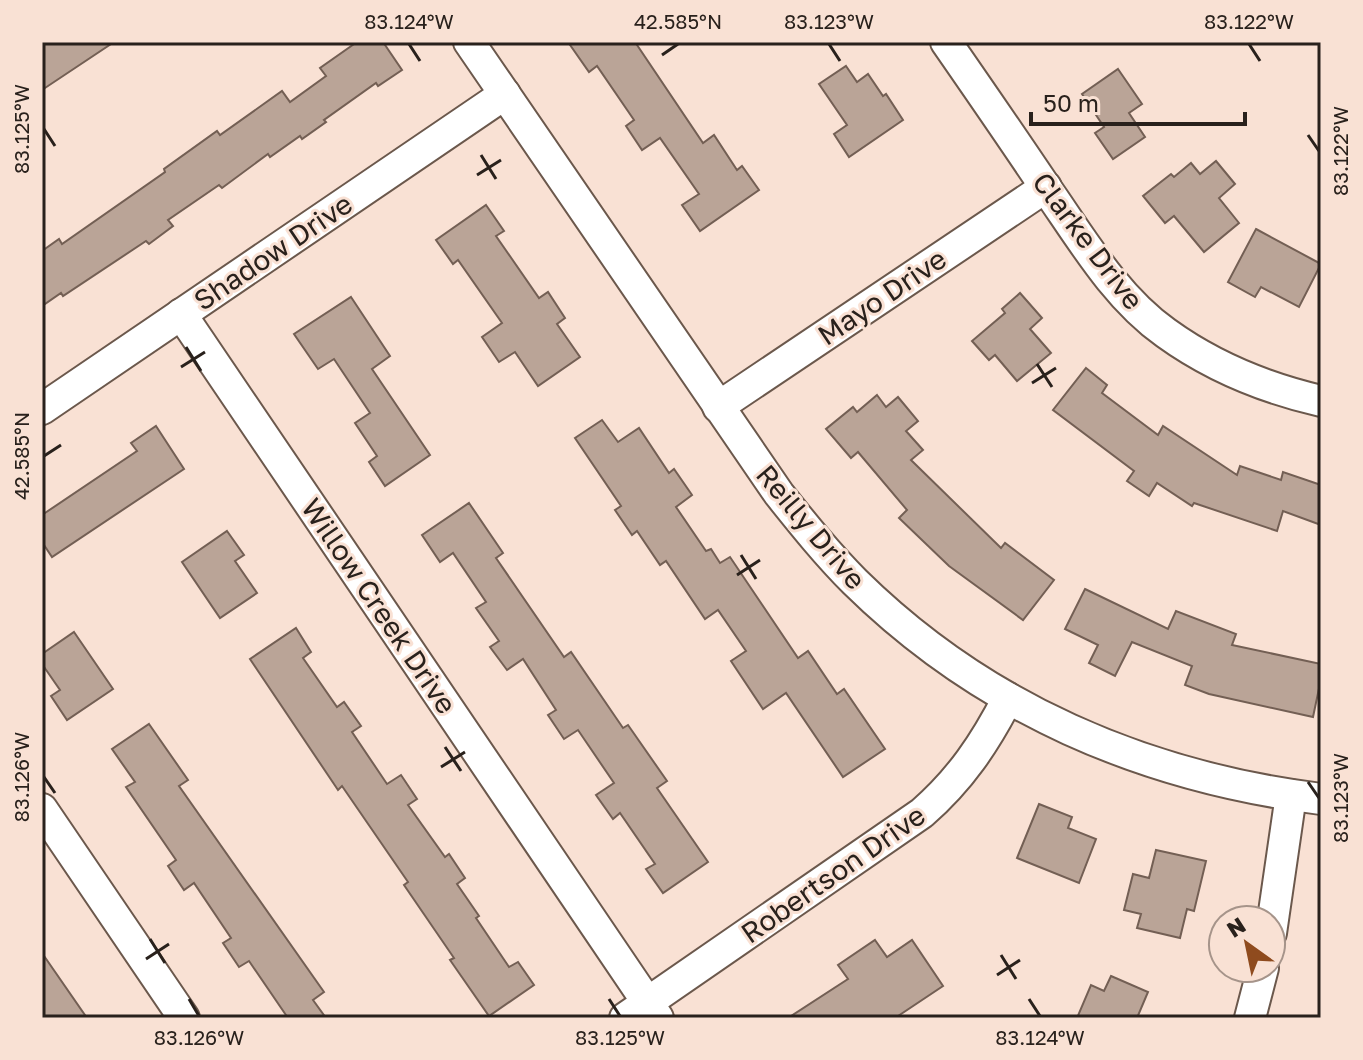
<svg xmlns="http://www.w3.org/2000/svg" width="1363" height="1060" font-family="'Golos Text',sans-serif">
	<rect width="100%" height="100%" fill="#f9e1d4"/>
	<g fill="#baa497" stroke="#735f54" stroke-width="2">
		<path d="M42 42H114L42 90Z"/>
		<path d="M357 42H383L402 70 378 86 376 83 324 120 326 122 302 139 300 136 270 157 268 154 222 188 219 185 168 220 173 226 149 244 146 241 63 296 61 293 42 306V251L59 239 62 244 165 172 164 169 217 131 220 135 282 91 290 102 326 76 320 68Z"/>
		<path d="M568 42H635L703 143 714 135 737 170 742 166 759 190 700 231 682 205 699 194 660 138 642 150 626 126 634 120 597 66 589 72Z"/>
		<path d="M846 66 857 82 868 74 883 96 886 94 903 120 849 157 834 134 847 125 819 84Z"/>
		<path d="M1118 69 1142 104 1129 113 1145 137 1113 159 1095 133 1104 127 1082 94Z"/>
		<path d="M1216 161 1235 184 1219 198 1239 223 1204 252 1174 216 1165 223 1143 196 1171 174 1174 177 1191 163 1200 174Z"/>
		<path d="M486 205 504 231 496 236 539 298 548 292 565 318 557 324 580 357 538 386 515 352 499 362 482 337 502 323 458 260 453 264 436 240Z"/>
		<path d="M1256 229 1321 264 1299 307 1261 287 1255 297 1228 282Z"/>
		<path d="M1020 293 1042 318 1030 329 1051 353 1017 381 995 355 989 360 972 341 1005 313 1002 309Z"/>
		<path d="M351 297 390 356 372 369 430 455 385 486 369 462 377 456 355 423 370 413 334 359 318 369 294 334Z"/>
		<path d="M1086 368 1107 385 1102 393 1158 435 1163 426 1237 475 1240 466 1281 480 1283 472 1321 485V525L1283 511 1277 531 1194 503 1192 506 1157 483 1149 496 1127 481 1134 471 1053 410Z"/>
		<path d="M877 395 886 407 898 397 918 421 906 431 923 450 911 460 1001 548 1005 543 1054 580 1023 620 949 566 899 518 907 510 858 452 851 458 826 429 853 407 857 412Z"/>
		<path d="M602 420 618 442 639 428 669 473 674 469 692 495 676 507 706 551 711 549 720 563 730 557 798 658 808 651 837 694 844 689 885 749 843 777 786 693 763 709 731 661 746 651 718 610 705 619 666 561 660 565 637 531 632 535 615 510 621 506 575 438Z"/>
		<path d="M156 426 184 469 52 557 42 542V515L137 451 131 443Z"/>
		<path d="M469 503 503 553 496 558 564 657 571 652 623 728 628 725 667 781 657 788 708 862 663 893 646 869 655 864 620 813 613 819 596 795 614 783 578 730 564 739 548 715 556 710 523 659 507 670 490 647 499 641 476 608 486 602 453 553 440 562 422 535Z"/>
		<path d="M227 531 244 555 235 561 257 593 220 618 182 562Z"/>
		<path d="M1085 589 1168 629 1176 611 1236 634 1232 645 1321 664V679L1313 717 1209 694 1185 685 1192 666 1132 642 1115 676 1089 663 1098 645 1065 629Z"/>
		<path d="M296 628 311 652 303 658 337 707 344 702 361 726 352 732 387 784 401 775 417 799 408 805 445 857 449 854 465 878 457 884 479 916 476 918 509 967 518 962 534 985 489 1016 450 960 454 958 404 885 408 882 342 786 338 790 250 659Z"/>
		<path d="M74 632 113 689 67 720 51 696 60 690 42 664V654Z"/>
		<path d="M149 724 188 780 179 786 324 992 313 1000 326 1018H288L249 961 239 967 223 943 231 938 194 883 184 890 168 866 176 860 126 787 135 782 112 749Z"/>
		<path d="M1039 804 1072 817 1068 828 1096 839 1079 883 1017 858Z"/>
		<path d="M1156 850 1206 861 1194 911 1187 909 1180 938 1137 928 1141 914 1124 910 1133 874 1149 878Z"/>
		<path d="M875 940 887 957 912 940 943 986 895 1018H788L848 979 838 965Z"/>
		<path d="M42 953 87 1018H42Z"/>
		<path d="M1111 976 1148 992 1137 1018H1077L1091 985 1104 991Z"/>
	</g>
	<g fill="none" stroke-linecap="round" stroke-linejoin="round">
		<g stroke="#6b584c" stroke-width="34">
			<g id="minor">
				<path d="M469 42 779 494C803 524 827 554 855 582 983 708 1144 777 1321 799"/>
				<path d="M946 42C980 91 1013 139 1046 188 1081 238 1115 297 1166 333 1213 367 1265 388 1321 401"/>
				<path d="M181 314 658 1018"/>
				<path d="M718 407 1046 187"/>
				<path d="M42 409 505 94"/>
				<path d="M42 809 184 1018"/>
				<path d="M1271 933 1291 795"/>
				<path d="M625 1018 922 813C960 780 985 743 1008 698"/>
				<path d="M1250 1018 1263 968"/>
			</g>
		</g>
		<use href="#minor" stroke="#fff" stroke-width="30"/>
	</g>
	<path fill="none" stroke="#29211c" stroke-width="3" d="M409 44 420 61M829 44 840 61M1249 44 1260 61M662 55 678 44M44 129 55 146M1308 135 1319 151M481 155 496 179M477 175 501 160M186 347 201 371M1037 364 1052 387M181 367 205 352M1032 383 1056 368M44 456 61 445M741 555 756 579M737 575 760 560M445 747 461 771M441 767 465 752M44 777 55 793M1308 782 1319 798M150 939 165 963M1001 955 1016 979M146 959 169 944M997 975 1020 960M189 999 199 1016M609 999 620 1016M1029 999 1040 1016"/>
	<g text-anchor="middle" stroke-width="6" stroke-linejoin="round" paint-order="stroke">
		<g font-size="28" fill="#29211c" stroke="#f9e1d4">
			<text transform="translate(1088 241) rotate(53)" y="10">Clarke Drive</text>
			<text transform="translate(273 252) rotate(-34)" y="10">Shadow Drive</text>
			<text transform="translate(882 297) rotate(-34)" y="10">Mayo Drive</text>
			<text transform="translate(811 527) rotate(50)" y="10">Reilly Drive</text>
			<text transform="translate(379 606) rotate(56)" y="10">Willow Creek Drive</text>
			<text transform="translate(833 874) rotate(-35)" y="10">Robertson Drive</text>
		</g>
	</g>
	<rect width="1363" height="1060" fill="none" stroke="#f9e1d4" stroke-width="88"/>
	<g transform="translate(1247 944) rotate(327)"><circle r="38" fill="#f9e1d4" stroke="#a6948a" stroke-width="2"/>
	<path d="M0-6L14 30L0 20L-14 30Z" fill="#8f4b1e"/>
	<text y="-12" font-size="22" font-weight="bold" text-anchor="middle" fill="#29211c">N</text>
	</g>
	<path d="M1031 112v12h214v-12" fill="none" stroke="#29211c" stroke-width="4"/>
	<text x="1043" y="112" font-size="24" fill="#29211c" stroke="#f9e1d4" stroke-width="6" paint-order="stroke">50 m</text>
	<rect x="44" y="44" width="1275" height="972" fill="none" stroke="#29211c" stroke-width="3"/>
	<g font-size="20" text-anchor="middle" fill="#29211c">
		<text x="409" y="29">83.124°W</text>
		<text x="678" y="29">42.585°N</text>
		<text x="829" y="29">83.123°W</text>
		<text x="1249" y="29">83.122°W</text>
		<text transform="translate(22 129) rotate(-90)" y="7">83.125°W</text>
		<text transform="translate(1341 151) rotate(-90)" y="7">83.122°W</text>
		<text transform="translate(22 456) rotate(-90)" y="7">42.585°N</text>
		<text transform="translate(22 777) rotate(-90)" y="7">83.126°W</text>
		<text transform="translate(1341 798) rotate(-90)" y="7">83.123°W</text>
		<text x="199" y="1045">83.126°W</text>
		<text x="620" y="1045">83.125°W</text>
		<text x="1040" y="1045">83.124°W</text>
	</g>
</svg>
